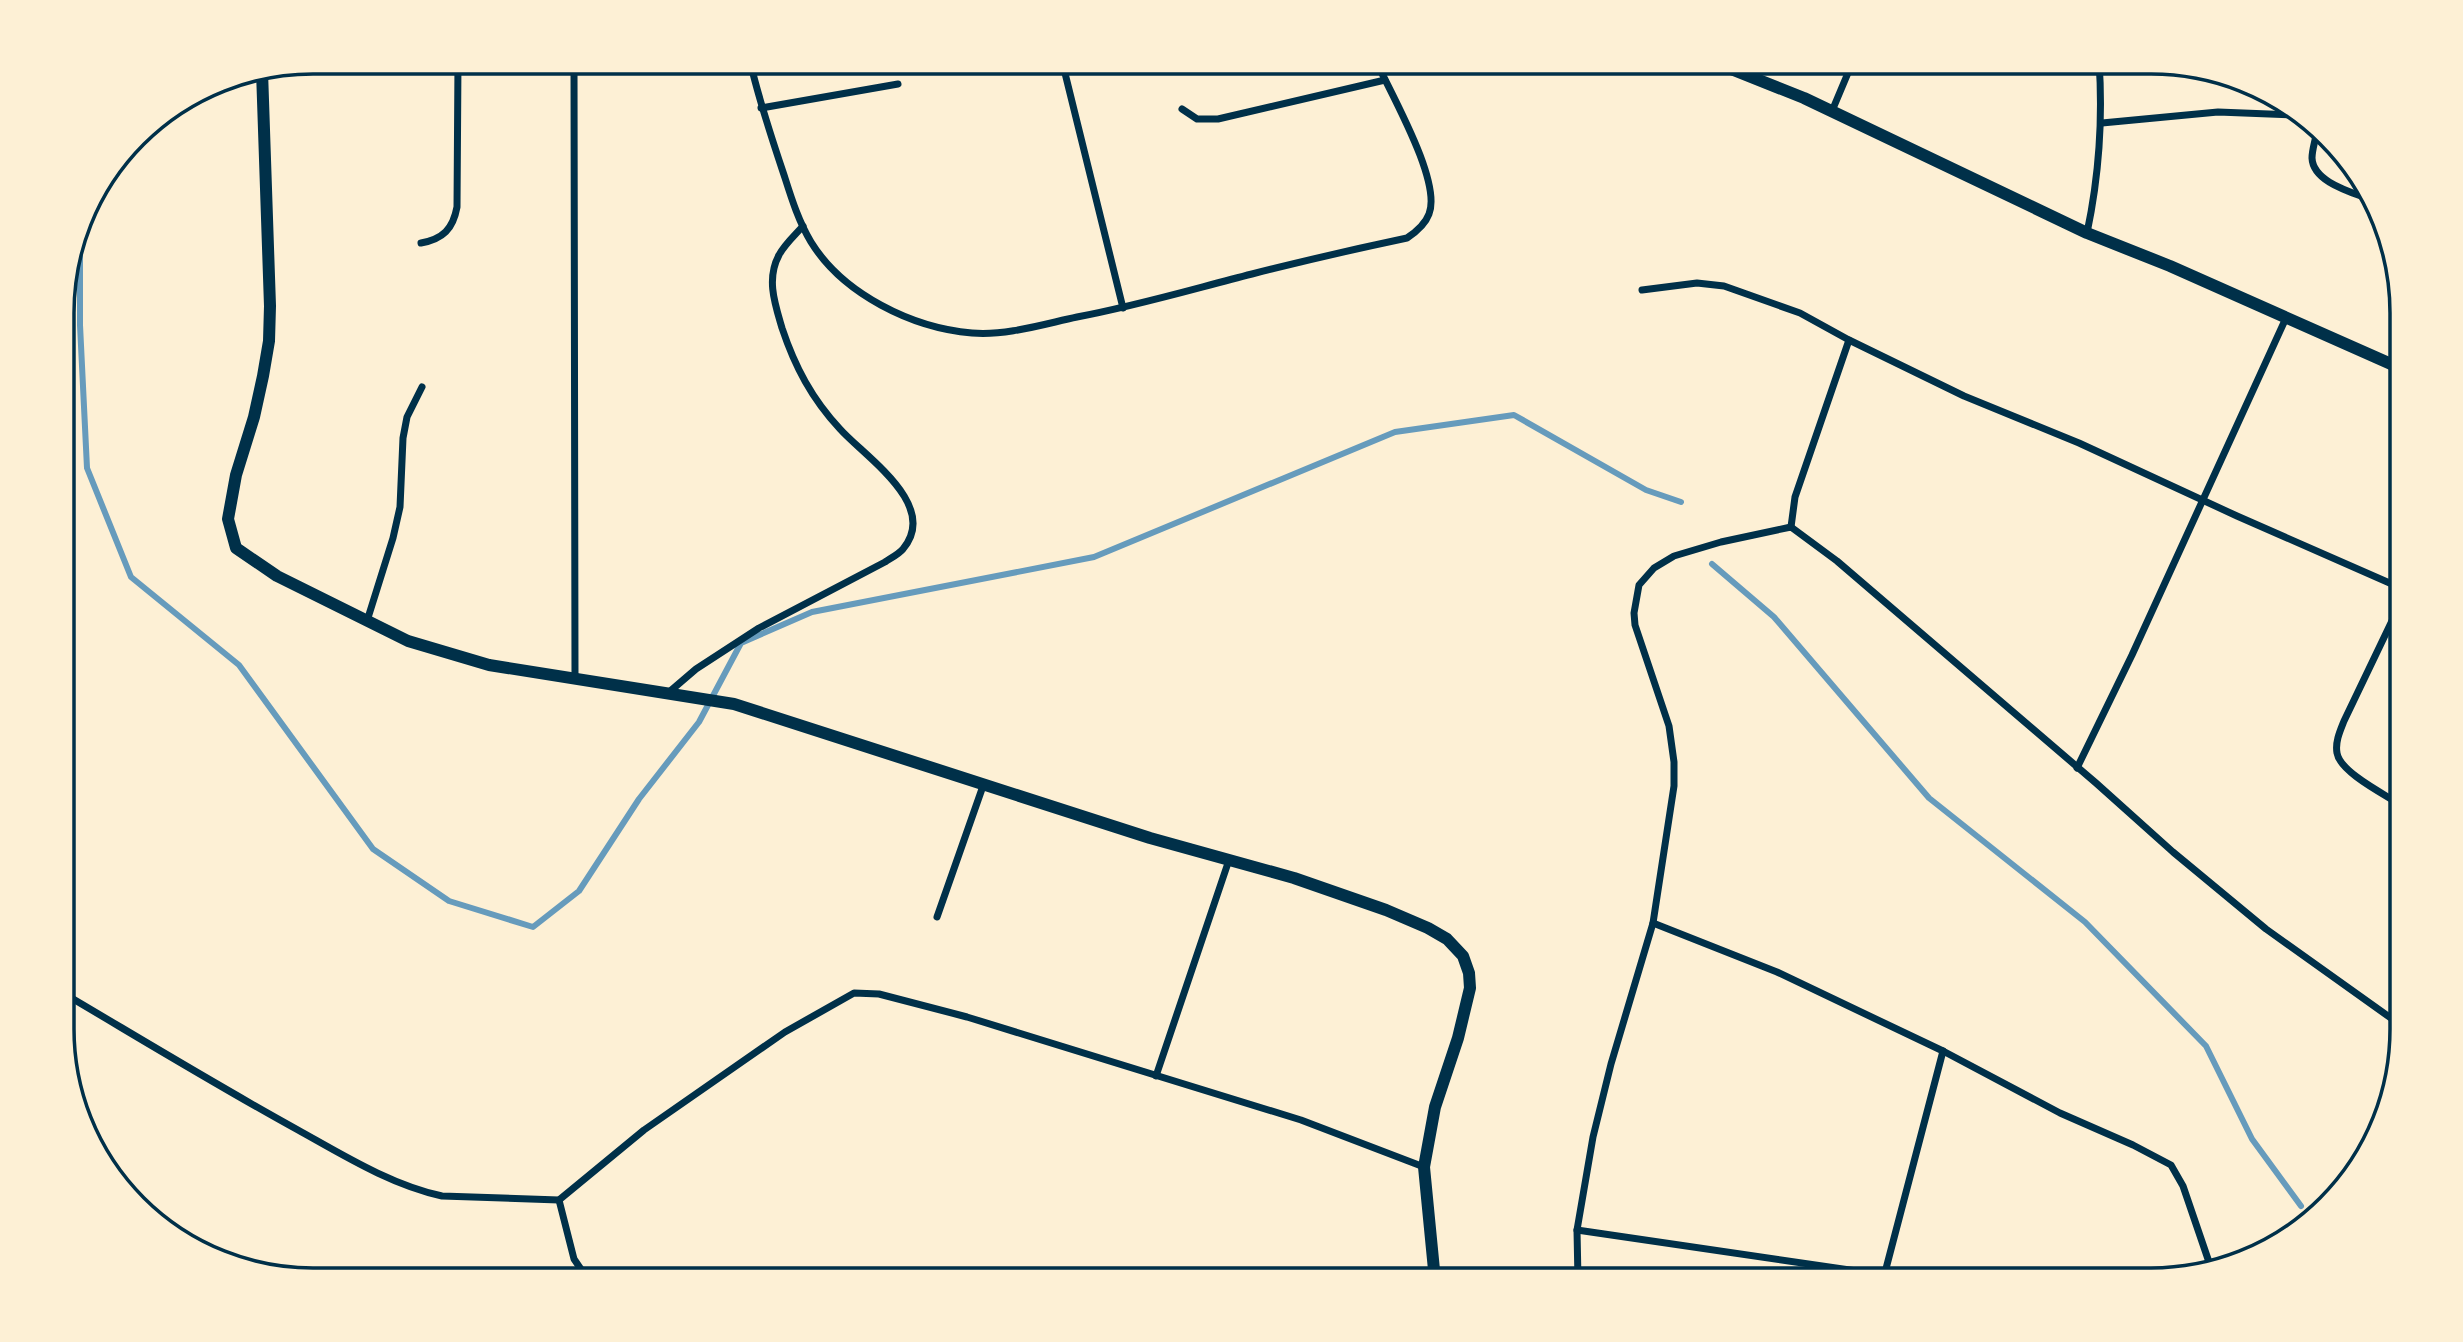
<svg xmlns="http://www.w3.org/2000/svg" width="2463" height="1342" font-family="'Space Grotesk',sans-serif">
	<rect width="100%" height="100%" fill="#fdf0d5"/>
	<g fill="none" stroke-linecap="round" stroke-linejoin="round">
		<g stroke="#669bbc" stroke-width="6">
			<path d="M80 229V325L87 468 131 577 239 665 373 849 449 901 533 927 579 891 639 799 699 722 741 643 812 612 1094 557 1395 432 1514 415 1646 490 1681 502"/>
			<path d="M1712 564 1774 617 1929 798 2085 922 2206 1046 2252 1139 2301 1206"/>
		</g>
		<g stroke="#003049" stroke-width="7">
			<path d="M574 61 575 680"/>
			<path d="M750 61C759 101 772 139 785 178 792 200 799 222 811 242 843 294 912 328 972 333 1006 336 1044 324 1077 317 1136 306 1193 289 1252 274 1303 261 1355 249 1407 238 1416 232 1425 225 1429 214 1442 182 1391 94 1376 61"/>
			<path d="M1062 61 1123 308"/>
			<path d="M761 108 898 84"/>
			<path d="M1182 109 1197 119H1218L1385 80"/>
			<path d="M1832 111 1853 61"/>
			<path d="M2102 123 2218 112 2293 115"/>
			<path d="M2316 135C2315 142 2312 150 2312 158 2313 182 2351 192 2369 199"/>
			<path d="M2087 233C2099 176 2103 119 2099 61"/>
			<path d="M421 243C443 239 453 229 457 207L458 61"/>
			<path d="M1642 290 1697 283 1724 286 1800 313 1849 340 1964 396 2079 443 2237 516 2401 588"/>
			<path d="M2391 364 2400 340"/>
			<path d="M1791 527 1795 497 1849 340"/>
			<path d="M2401 602 2344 721C2340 731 2335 742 2337 753 2340 772 2384 794 2401 805"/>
			<path d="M367 621 393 538 400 507 403 438 407 417 422 387"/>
			<path d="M668 693 696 669 759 628 885 562C891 558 899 554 903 549 940 505 865 457 840 429 812 399 795 367 782 328 775 304 766 279 779 255 784 245 795 235 803 226"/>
			<path d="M2077 768 2132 655 2286 318"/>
			<path d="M937 917 983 786"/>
			<path d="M1653 923 1777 972 1943 1051 2060 1113 2133 1145 2171 1165 2183 1186 2210 1265"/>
			<path d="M63 993C141 1039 218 1086 298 1130 343 1155 391 1185 442 1196L559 1200 644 1130 785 1032 854 993 879 994 967 1017 1301 1120 1424 1167"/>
			<path d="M1156 1076 1229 860"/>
			<path d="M559 1200 574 1259 589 1281"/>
			<path d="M1577 1230 1884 1275"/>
			<path d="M1578 1280 1577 1230 1593 1137 1611 1064 1653 923 1674 786V762L1669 726 1635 625 1634 613 1639 585 1654 568 1674 556 1721 542 1791 527 1837 561 2096 783 2173 852 2266 929 2402 1026"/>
			<path d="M1883 1280 1943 1051"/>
		</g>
		<g stroke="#003049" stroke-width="12">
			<path d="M1711 61 1804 98 2087 233 2170 266 2400 368"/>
			<path d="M262 71 270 306 269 341 263 376 254 417 236 475 228 519 236 548 277 576 408 641 489 665 734 704 1150 838 1294 878 1386 910 1428 928 1447 939 1463 956 1469 973 1470 988 1458 1038 1435 1107 1424 1167 1435 1280"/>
		</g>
	</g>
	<path d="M0 0H2463V1342H0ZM313 74H2151A239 239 0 0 1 2390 313V1029A239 239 0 0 1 2151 1268H313A239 239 0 0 1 74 1029V313A239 239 0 0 1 313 74Z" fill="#fdf0d5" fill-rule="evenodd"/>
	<path fill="none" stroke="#003049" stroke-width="3.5" d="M313 74H2151A239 239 0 0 1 2390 313V1029A239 239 0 0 1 2151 1268H313A239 239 0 0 1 74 1029V313A239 239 0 0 1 313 74Z"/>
</svg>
